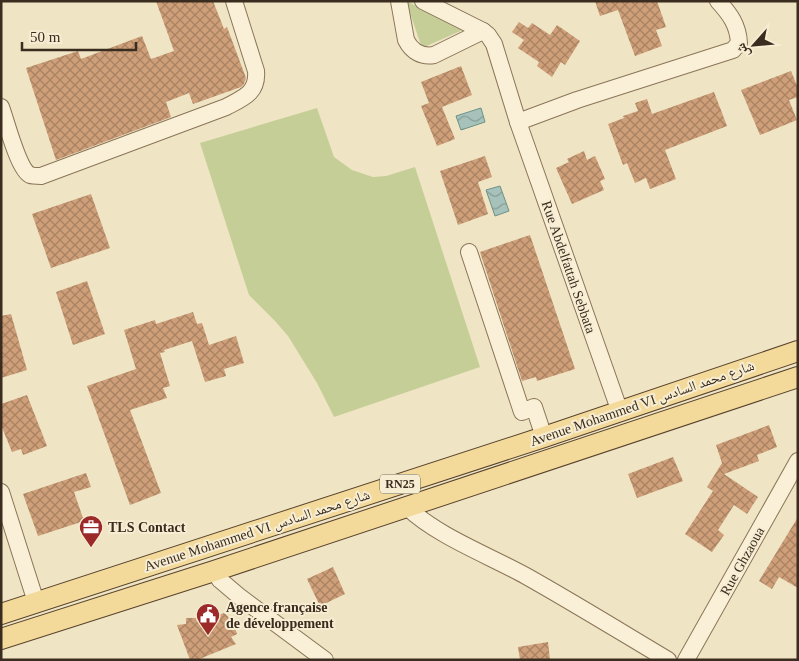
<svg xmlns="http://www.w3.org/2000/svg" width="799" height="661" font-family="'Times New Roman','Noto Naskh Arabic',serif">
	<defs>
		<pattern id="water-waves" width="16" height="10" patternUnits="userSpaceOnUse" patternTransform="scale(1.25)"><rect width="16" height="10" fill="#a6c2bb"/><path d="M0 5q4-4 8 0t8 0" fill="none" stroke="#889e97"/></pattern>
		<pattern id="building-cross-hatch" width="8" height="8" patternUnits="userSpaceOnUse" patternTransform="scale(1.25)"><rect width="8" height="8" fill="#ce9f78"/><path d="M0 0l8 8M0 8l8-8" fill="none" stroke="#a88262"/></pattern>
	</defs>
	<rect width="100%" height="100%" fill="#efe4c3"/>
	<g fill="#c6ce97">
		<path d="M406 1 465 29 422 48Z"/>
		<path d="M317 108 334 157 352 170 373 177 386 176 415 167 480 367 334 417 317 383 288 336 275 321 249 295 200 143Z"/>
	</g>
	<g fill="url(#water-waves)" stroke="#6c9189">
		<path d="M481 108 485 122 461 130 456 116Z"/>
		<path d="M500 186 509 211 495 216 486 190Z"/>
	</g>
	<g fill="url(#building-cross-hatch)">
		<path d="M156 1H213L224 29 227 27 246 78 244 84 241 87 193 104 189 93 166 102 171 117 56 160 26 68 78 51 81 59 142 36 151 59 174 51Z"/>
		<path d="M595 1H657L666 27 656 30 662 46 635 56 618 10 600 16Z"/>
		<path d="M519 22 528 28 532 23 550 35 557 25 580 41 565 65 561 62 552 77 537 66 539 62 518 48 524 40 512 32Z"/>
		<path d="M461 66 472 95 442 107 455 139 437 146 421 106 429 103 421 82Z"/>
		<path d="M791 71 798 88V97L789 100 797 120 760 135 741 90Z"/>
		<path d="M714 92 727 126 665 150 676 179 650 189 646 178 635 183 627 163 623 165 608 124 624 118 623 116 638 111 635 103 647 99 652 114Z"/>
		<path d="M584 151 587 160 595 156 605 179 600 181 604 190 572 204 556 168 569 162 567 159Z"/>
		<path d="M485 156 492 177 478 182 488 214 458 225 440 171Z"/>
		<path d="M91 194 110 248 51 268 32 214Z"/>
		<path d="M530 235 575 369 537 381 536 377 522 381 480 252Z"/>
		<path d="M87 281 105 334 73 345 56 292Z"/>
		<path d="M193 312 197 324 202 323 209 345 236 336 244 363 224 369 226 376 205 382 192 341 164 350 165 352 160 353 170 386 163 388 167 398 130 410 161 493 130 505 87 386 136 369 124 330 155 320 156 324Z"/>
		<path d="M11 314 27 370 1 378V316Z"/>
		<path d="M27 395 47 446 23 455 21 449 12 452 1 425V404Z"/>
		<path d="M769 425 777 447 757 455 759 461 724 474 758 497 747 514 734 505 718 530 724 535 712 552 685 534 713 491 707 487 722 463 716 445Z"/>
		<path d="M673 457 683 481 637 498 628 474Z"/>
		<path d="M86 473 91 487 74 492 84 521 38 536 23 494Z"/>
		<path d="M798 517V588L779 577 772 589 759 581Z"/>
		<path d="M333 567 345 594 320 606 307 579Z"/>
		<path d="M224 613 232 620 237 634 231 637 236 644 197 660H190L177 625 186 624V618H201L212 614 214 617Z"/>
		<path d="M548 642 550 660H520L518 647Z"/>
	</g>
	<g fill="none" stroke-linecap="round" stroke-linejoin="round">
		<g stroke="#8a7559" stroke-width="18">
			<g id="minor">
				<path d="M399 1 406 40C412 52 422 57 434 55L483 31"/>
				<path d="M423 1 483 31 488 35 494 44 518 122 620 412"/>
				<path d="M1 107C6 120 18 169 30 175 33 176 38 176 41 176L226 107C243 98 258 93 256 71L234 1"/>
				<path d="M518 122 577 100 733 50 739 43C738 25 730 14 718 1"/>
				<path d="M469 252 522 412 534 407 544 437"/>
				<path d="M1 492 36 602"/>
				<path d="M407 507C437 536 488 555 526 576 574 603 621 632 668 660"/>
				<path d="M214 571 220 580 240 597 325 660"/>
				<path d="M686 660 798 461"/>
			</g>
		</g>
		<g stroke="#58432e" stroke-width="22">
			<g id="major">
				<path d="M1 614 544 437 798 351"/>
				<path d="M1 639 214 571 798 377"/>
			</g>
		</g>
		<use href="#minor" stroke="#faf0d7" stroke-width="16"/>
		<use href="#major" stroke="#f3da9a" stroke-width="20"/>
	</g>
	<defs>
		<g id="office-pin" transform="scale(1.25)"><path d="M0 17L-7.5 6A9.5 9.5 0 1 1 7.5 6Z" fill="#9b2a28" stroke="#f6edd3"/><path d="M-6-3h4V-5.5h4V-3h4V5H-6ZM-1-4.5V-3h2v-1.5ZM-6 0V1H6V0Z" fill="#fff"/></g>
		<g id="civic-pin" transform="scale(1.25)"><path d="M0 17L-7.5 6A9.5 9.5 0 1 1 7.5 6Z" fill="#9b2a28" stroke="#f6edd3"/><path d="M-.6-6.5H3V-4.5H.6V-3L4-1V1h2V6H-6V1h2V-1L-.6-3ZM-1.2 2.5V6h2.4V2.5Z" fill="#fff"/></g>
	</defs>
	<g fill-rule="evenodd">
		<use href="#office-pin" x="91" y="527"/>
		<use href="#civic-pin" x="208" y="615"/>
	</g>
	<g text-anchor="middle" stroke-width="4" stroke-linejoin="round" paint-order="stroke">
		<rect fill="#f6edd3" stroke="#726654" stroke-width="1" x="380" y="474.5" width="40" height="19" rx="4"/>
		<g font-size="12" font-weight="bold" fill="#3a2c1e">
			<text x="400" y="488">RN25</text>
		</g>
		<g font-size="14" fill="#3a2c1e" stroke="#f6edd3">
			<text transform="translate(569 267) rotate(71)" y="5">Rue Abdelfattah Sebbata</text>
			<text transform="translate(642 403) rotate(-19)" y="5">Avenue Mohammed VI شارع محمد السادس</text>
			<text transform="translate(257 530) rotate(-18)" y="5">Avenue Mohammed VI شارع محمد السادس</text>
			<text transform="translate(742 561) rotate(-61)" y="5">Rue Ghzaoua</text>
		</g>
		<g font-size="14" font-weight="bold" fill="#3a2c1e" stroke="#f6edd3" text-anchor="start">
			<text x="108" y="532">TLS Contact</text>
			<text x="226" y="612">Agence française<tspan x="226" dy="16">de développement</tspan></text>
		</g>
	</g>
	<rect width="799" height="661" fill="none" stroke="#3a2c1e" stroke-width="5"/>
	<g transform="translate(754 45) rotate(243)" stroke="#f6edd3" stroke-width="4" paint-order="stroke">
	<path d="M0-4L9 19L0 12L-9 19Z" fill="#3a2c1e"/>
	<text y="-8" font-size="14" font-weight="bold" text-anchor="middle" fill="#3a2c1e">ش</text>
	</g>
	<path d="M22 42v8h114v-8" fill="none" stroke="#3a2c1e" stroke-width="2.5"/>
	<text x="30" y="42" font-size="15" fill="#3a2c1e" stroke="#f6edd3" stroke-width="4" paint-order="stroke">50 m</text>
</svg>
